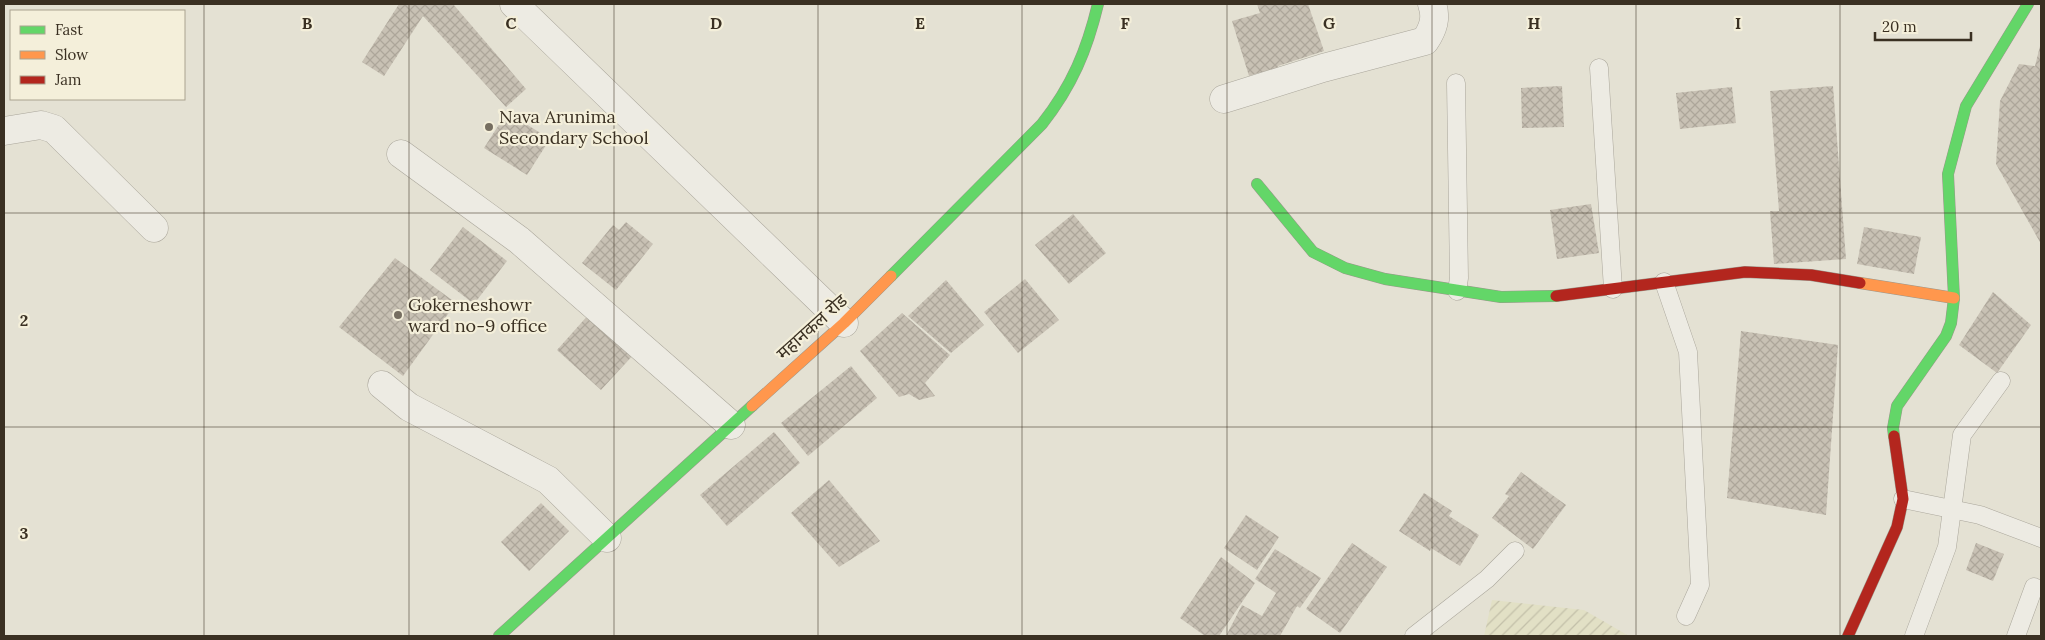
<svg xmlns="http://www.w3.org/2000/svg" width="2045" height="640" font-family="Lora,'Noto Sans Devanagari',serif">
	<defs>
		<pattern id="farmland-furrows" width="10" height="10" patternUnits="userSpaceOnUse" patternTransform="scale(1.25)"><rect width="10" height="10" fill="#e2e0c5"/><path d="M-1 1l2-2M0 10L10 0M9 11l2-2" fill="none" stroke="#c3c0a9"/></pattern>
		<pattern id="building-cross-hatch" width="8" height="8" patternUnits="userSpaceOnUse" patternTransform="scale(1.25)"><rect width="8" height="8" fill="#c8c1b4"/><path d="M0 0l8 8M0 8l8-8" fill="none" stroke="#ada69a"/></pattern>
	</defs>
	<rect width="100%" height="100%" fill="#e4e1d3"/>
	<path fill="url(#farmland-furrows)" d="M1492 600 1584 610 1629 636H1484Z"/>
	<g fill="url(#building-cross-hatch)">
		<path d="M399 4H453L526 89 506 107 423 16 384 76 362 62Z"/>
		<path d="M1257 4H1308L1324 51 1278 66 1279 70 1259 76 1258 73 1249 76 1232 21 1260 13Z"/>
		<path d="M2041 42V244L1996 164 2000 101 2019 64 2035 66Z"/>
		<path d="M1562 86 1564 127 1522 128 1521 88Z"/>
		<path d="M1833 86 1846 259 1774 264 1770 211H1779L1770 91Z"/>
		<path d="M1732 87 1736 123 1680 129 1676 93Z"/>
		<path d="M507 112 550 139 527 175 484 148Z"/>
		<path d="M1591 204 1599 253 1557 259 1550 210Z"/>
		<path d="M1073 214 1106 253 1069 284 1035 245Z"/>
		<path d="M626 222 653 244 616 290 582 263 613 225 619 230Z"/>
		<path d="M463 227 507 261 474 304 430 270Z"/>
		<path d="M1864 227 1921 237 1914 274 1857 264Z"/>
		<path d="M395 258 456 303 403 376 339 327Z"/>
		<path d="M1025 279 1059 320 1018 353 984 312Z"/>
		<path d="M946 280 984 325 951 353 908 316Z"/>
		<path d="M1993 292 2031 325 1997 373 1959 345Z"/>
		<path d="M590 313 635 353 601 390 557 350Z"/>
		<path d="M902 313 950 355 925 383 935 396 919 400 909 394 899 397 860 351Z"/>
		<path d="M1741 331 1838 345 1826 515 1727 498Z"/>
		<path d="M851 366 877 398 808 456 781 423Z"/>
		<path d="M774 432 800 463 727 526 700 495Z"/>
		<path d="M1521 472 1566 505 1533 549 1492 518 1509 496 1505 494Z"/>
		<path d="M829 480 880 541 839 567 791 513Z"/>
		<path d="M1424 493 1452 511 1449 516 1479 535 1460 566 1431 548 1430 551 1399 531Z"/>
		<path d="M541 503 569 531 529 571 501 542Z"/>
		<path d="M1246 515 1279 537 1257 570 1224 548Z"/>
		<path d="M1352 543 1387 567 1340 633 1306 609Z"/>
		<path d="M1976 543 2004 554 1993 581 1966 570Z"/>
		<path d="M1275 549 1321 578 1300 608 1297 606 1280 636H1226L1242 605 1262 616 1276 593 1255 579Z"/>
		<path d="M1221 557 1255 583 1219 636H1205L1180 618Z"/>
	</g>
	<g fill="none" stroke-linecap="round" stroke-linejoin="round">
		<g stroke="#aaa69b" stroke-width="19">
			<g id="lane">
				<path d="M1599 68 1613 289"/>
				<path d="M1456 83 1459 278 1457 291"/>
				<path d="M1664 282 1688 352 1700 585 1686 616"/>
				<path d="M1903 499 1980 515 2041 538"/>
				<path d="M1414 636 1487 579 1515 551"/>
				<path d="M1914 636 1947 547 1962 435 2001 381"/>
				<path d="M2016 636 2034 587"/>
			</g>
		</g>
		<g stroke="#aaa69b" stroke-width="29">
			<g id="street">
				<path d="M514 4 844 323"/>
				<path d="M1224 99 1323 68 1425 41C1433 29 1437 18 1432 4"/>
				<path d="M4 131 41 125 54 129 154 228"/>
				<path d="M401 154 519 240 731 425"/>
				<path d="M382 385 409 407 548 480 607 538"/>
			</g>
		</g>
		<g stroke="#9a968b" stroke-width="12">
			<g id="fast">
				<path d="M1257 184 1313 252 1345 268 1385 279 1501 297 1556 296"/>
				<path d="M891 276 1042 124C1072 86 1087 50 1098 4"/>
				<path d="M1894 436 1893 428 1897 406 1946 336 1951 323 1954 298 1948 174 1966 106 2028 4"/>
				<path d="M499 636 752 406"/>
			</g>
		</g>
		<g stroke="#9a968b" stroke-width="12">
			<g id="slow">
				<path d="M1860 283 1954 298"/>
				<path d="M752 406 844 323 891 276"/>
			</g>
		</g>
		<g stroke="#9a968b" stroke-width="12">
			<g id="jam">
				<path d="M1556 296 1745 272 1811 275 1860 283"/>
				<path d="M1848 636 1897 527 1903 499 1894 436"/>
			</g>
		</g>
		<use href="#lane" stroke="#edebe3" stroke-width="18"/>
		<use href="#street" stroke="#edebe3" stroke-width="28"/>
		<use href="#fast" stroke="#63d668" stroke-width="11"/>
		<use href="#slow" stroke="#ff974d" stroke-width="11"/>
		<use href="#jam" stroke="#b3261e" stroke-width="11"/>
	</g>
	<path fill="none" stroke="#3a3022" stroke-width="1" stroke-opacity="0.55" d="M204 4V636M409 4V636M614 4V636M818 4V636M1022 4V636M1227 4V636M1432 4V636M1636 4V636M1840 4V636M4 213H2041M4 427H2041"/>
	<g fill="#766e60" stroke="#f4efda" stroke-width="2">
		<circle cx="489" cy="127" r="5"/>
		<circle cx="398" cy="315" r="5"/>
	</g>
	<g text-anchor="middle" stroke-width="4.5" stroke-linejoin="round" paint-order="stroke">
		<g font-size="18" fill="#3a3022" stroke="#f4efda" text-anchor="start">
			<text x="499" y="123">Nava Arunima<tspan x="499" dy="21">Secondary School</tspan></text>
			<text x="408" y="311">Gokerneshowr<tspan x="408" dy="21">ward no-9 office</tspan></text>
		</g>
		<g font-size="18" fill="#3a3022" stroke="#f4efda">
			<text transform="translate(812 327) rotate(-42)" y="6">महानकल रोड</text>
		</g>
	</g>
	<g font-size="16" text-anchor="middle" font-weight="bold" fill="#3a3022" stroke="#f4efda" stroke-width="4.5" stroke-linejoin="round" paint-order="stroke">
		<text x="307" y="29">B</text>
		<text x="511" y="29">C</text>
		<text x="716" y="29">D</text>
		<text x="920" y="29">E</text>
		<text x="1125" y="29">F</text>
		<text x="1329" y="29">G</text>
		<text x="1534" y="29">H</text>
		<text x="1738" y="29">I</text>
		<text x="24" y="326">2</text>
		<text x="24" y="539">3</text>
	</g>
	<rect width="2045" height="640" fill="none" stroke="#3a3022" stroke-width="10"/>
	<rect x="10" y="10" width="175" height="90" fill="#f4efda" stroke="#aaa390"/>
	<rect x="20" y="26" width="25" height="8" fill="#63d668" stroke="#aaa390"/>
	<text x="55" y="35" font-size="15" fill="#3a3022">Fast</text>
	<rect x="20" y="51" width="25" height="8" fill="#ff974d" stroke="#aaa390"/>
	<text x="55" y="60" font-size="15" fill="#3a3022">Slow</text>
	<rect x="20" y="76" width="25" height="8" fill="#b3261e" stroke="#aaa390"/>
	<text x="55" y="85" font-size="15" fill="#3a3022">Jam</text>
	<path d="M1875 32v8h96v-8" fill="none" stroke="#3a3022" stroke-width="2.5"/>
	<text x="1882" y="32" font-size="15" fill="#3a3022" stroke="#f4efda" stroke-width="4" paint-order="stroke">20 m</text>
</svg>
